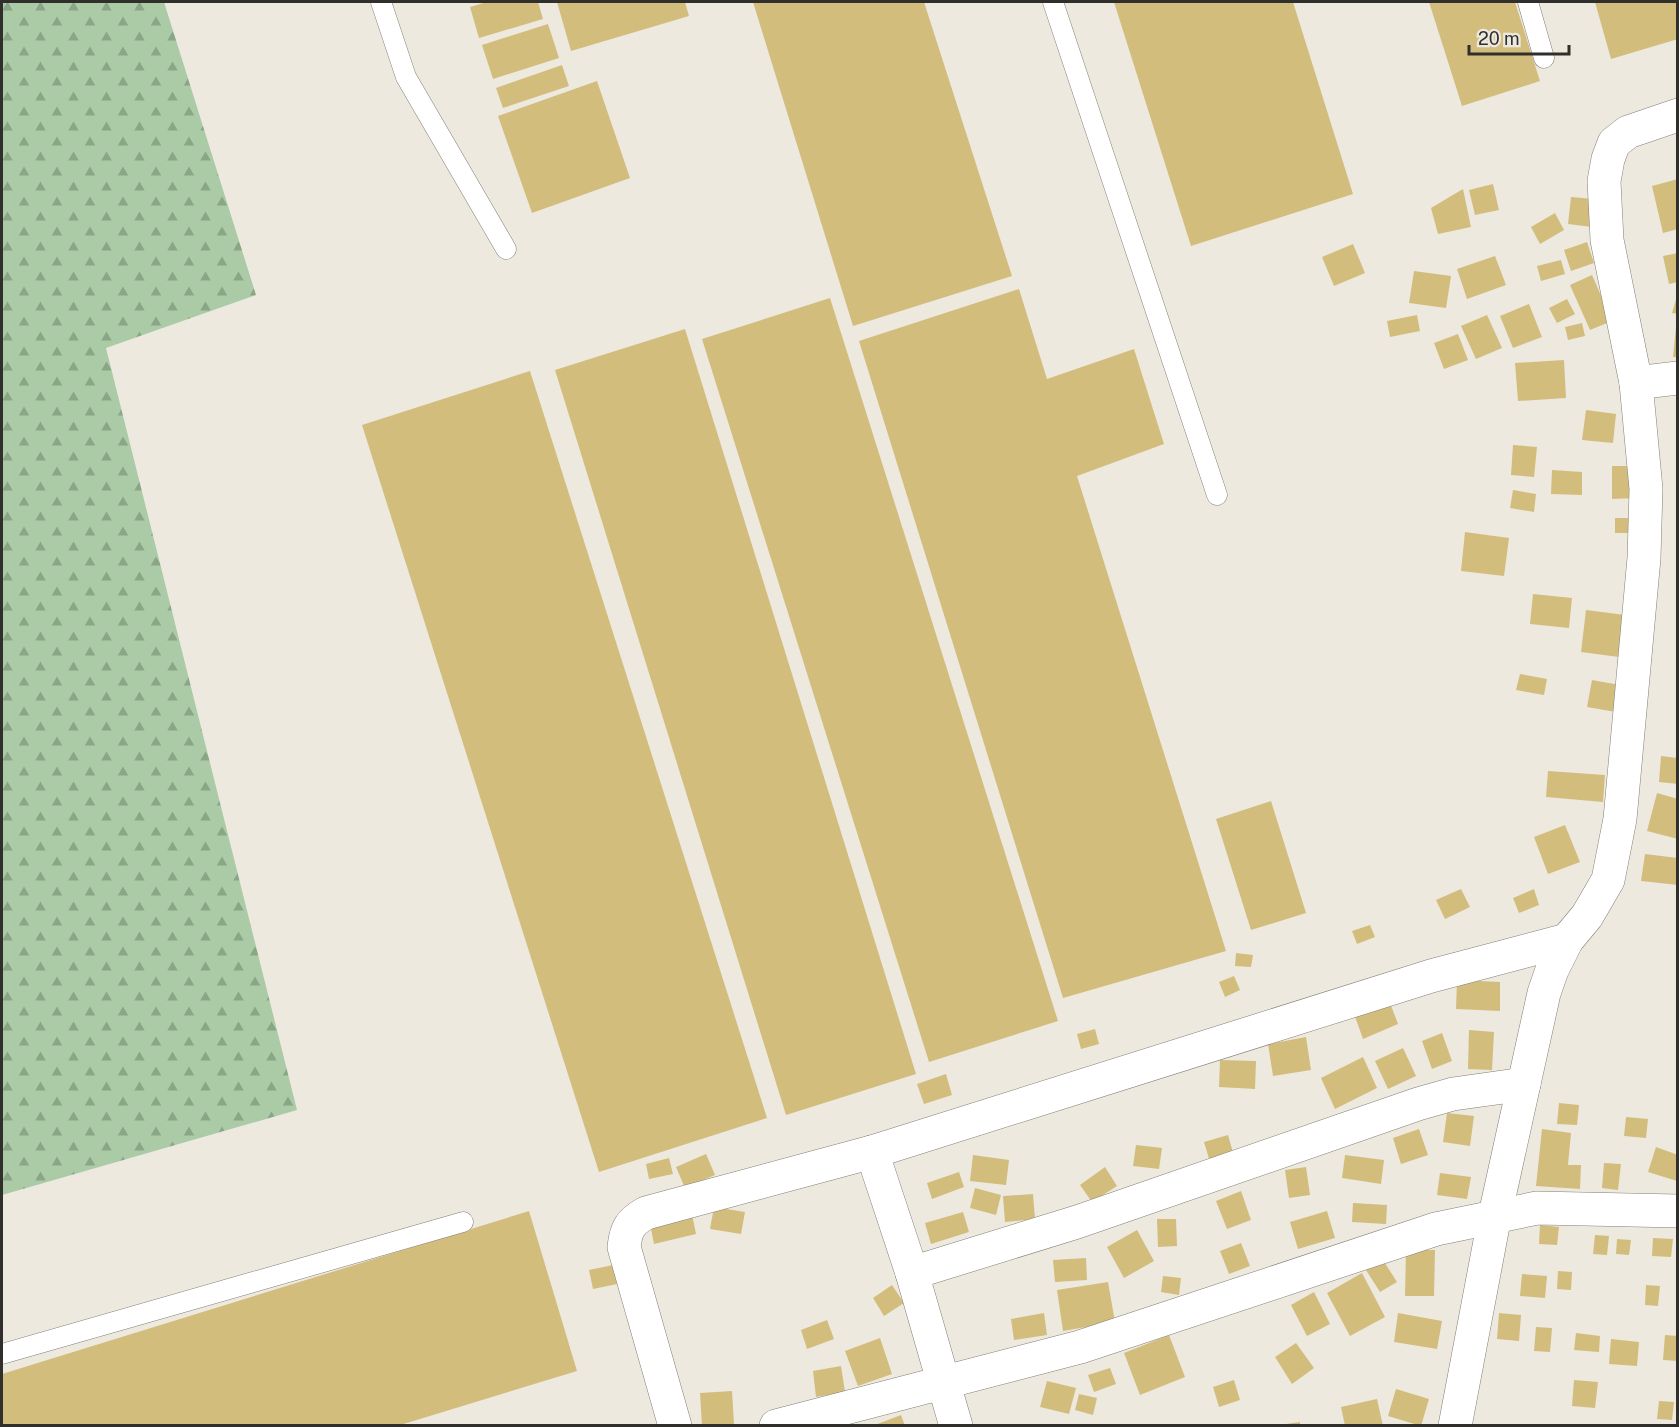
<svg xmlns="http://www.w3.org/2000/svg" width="1679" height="1427" font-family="'Public Sans',sans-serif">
	<defs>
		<pattern id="forest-firs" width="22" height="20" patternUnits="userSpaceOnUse" patternTransform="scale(1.5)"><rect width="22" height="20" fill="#aacba5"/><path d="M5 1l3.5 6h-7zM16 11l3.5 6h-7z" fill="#8ba587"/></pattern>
	</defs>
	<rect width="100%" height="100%" fill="#ede9df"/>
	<path fill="url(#forest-firs)" d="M2 2H164L256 295 106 348 297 1110 2 1195Z"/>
	<g fill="#d3bd7d">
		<path d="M487 2H538L543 19 479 38 470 7Z"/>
		<path d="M557 2H685L689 16 571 51Z"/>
		<path d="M753 2H924L1012 276 853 326Z"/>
		<path d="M1114 2H1293L1353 194 1191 246Z"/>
		<path d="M1429 2H1515L1540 81 1462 106Z"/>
		<path d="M1595 2H1678V39L1611 59Z"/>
		<path d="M548 24 559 58 493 79 482 45Z"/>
		<path d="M562 65 569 86 503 108 496 88Z"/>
		<path d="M597 81 630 178 532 213 498 116Z"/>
		<path d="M1678 179V229L1663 233 1652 186Z"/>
		<path d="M1493 184 1499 210 1475 215 1469 190Z"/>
		<path d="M1463 189 1471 227 1438 234 1431 208Z"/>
		<path d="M1571 197 1594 199 1592 227 1568 224Z"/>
		<path d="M1555 213 1564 230 1540 244 1531 227Z"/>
		<path d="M1587 242 1594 263 1571 271 1564 250Z"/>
		<path d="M1353 244 1365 273 1334 286 1322 257Z"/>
		<path d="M1678 253V282L1669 284 1663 256Z"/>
		<path d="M1495 256 1506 285 1467 299 1457 269Z"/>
		<path d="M1561 260 1565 274 1541 281 1537 266Z"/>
		<path d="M1414 271 1451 276 1446 308 1409 303Z"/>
		<path d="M1592 275 1612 321 1590 330 1570 285Z"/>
		<path d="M1019 289 1047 379 1134 349 1164 444 1077 476 1226 951 1063 998 859 341Z"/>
		<path d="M1678 293V314L1672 313Z"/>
		<path d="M830 298 1058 1021 929 1062 702 339Z"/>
		<path d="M1567 299 1575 314 1557 323 1549 308Z"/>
		<path d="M1529 304 1542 337 1513 348 1500 316Z"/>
		<path d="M1417 315 1420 331 1390 337 1387 321Z"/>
		<path d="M1487 315 1502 348 1476 359 1461 326Z"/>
		<path d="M1582 323 1585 336 1568 340 1565 327Z"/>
		<path d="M1676 327H1678V357H1673Z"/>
		<path d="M685 329 916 1074 786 1115 555 370Z"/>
		<path d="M1458 334 1468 360 1444 369 1434 343Z"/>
		<path d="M1564 360 1566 398 1518 401 1515 363Z"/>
		<path d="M530 371 767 1118 599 1172 362 425Z"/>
		<path d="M1586 410 1616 414 1613 443 1582 440Z"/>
		<path d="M1513 445 1537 447 1534 477 1511 475Z"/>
		<path d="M1612 466H1638V498L1612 499Z"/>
		<path d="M1552 470 1582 472V495L1551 494Z"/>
		<path d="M1513 490 1536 494 1534 512 1510 508Z"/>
		<path d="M1615 518H1634L1633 533H1615Z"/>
		<path d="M1465 532 1509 538 1504 576 1461 571Z"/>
		<path d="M1533 594 1572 598 1569 628 1530 624Z"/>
		<path d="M1586 610 1625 615 1619 657 1581 652Z"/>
		<path d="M1520 674 1547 679 1544 695 1516 690Z"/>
		<path d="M1592 680 1620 685 1616 712 1587 707Z"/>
		<path d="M1661 756 1678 758V784L1659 782Z"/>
		<path d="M1548 771 1605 775 1603 802 1546 797Z"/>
		<path d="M1657 793 1678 799V839L1647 831Z"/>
		<path d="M1271 801 1306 913 1251 930 1216 819Z"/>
		<path d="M1565 825 1580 862 1548 874 1534 837Z"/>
		<path d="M1645 854 1678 858V885L1641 881Z"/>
		<path d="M1461 889 1470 907 1445 919 1436 900Z"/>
		<path d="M1534 889 1539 905 1519 913 1513 898Z"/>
		<path d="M1370 925 1375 937 1357 944 1352 931Z"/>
		<path d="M1236 953 1253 955 1251 967 1235 966Z"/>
		<path d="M1234 976 1240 990 1225 997 1219 982Z"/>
		<path d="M1457 980 1500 982V1011L1456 1009Z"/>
		<path d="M1387 995 1398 1024 1363 1039 1352 1008Z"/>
		<path d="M1095 1029 1099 1044 1081 1049 1077 1034Z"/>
		<path d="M1469 1030 1494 1032 1492 1070 1468 1069Z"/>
		<path d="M1442 1033 1452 1061 1432 1069 1422 1041Z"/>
		<path d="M1306 1037 1311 1070 1273 1076 1268 1044Z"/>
		<path d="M1403 1048 1416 1076 1388 1089 1375 1061Z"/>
		<path d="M1363 1057 1377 1088 1335 1109 1321 1078Z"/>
		<path d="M1220 1060 1256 1061 1255 1089 1219 1087Z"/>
		<path d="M946 1074 952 1095 924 1104 917 1084Z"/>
		<path d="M1559 1103 1579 1105 1577 1125 1557 1124Z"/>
		<path d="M1447 1113 1474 1116 1470 1146 1443 1142Z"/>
		<path d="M1626 1117 1648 1119 1646 1138 1624 1136Z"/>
		<path d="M1419 1129 1428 1155 1401 1164 1393 1138Z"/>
		<path d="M1542 1129 1571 1133 1568 1165H1581L1580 1189 1536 1186Z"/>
		<path d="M1228 1135 1234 1156 1210 1162 1204 1142Z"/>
		<path d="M1136 1145 1162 1148 1159 1169 1133 1166Z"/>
		<path d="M1656 1147 1678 1155 1677 1181 1648 1172Z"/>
		<path d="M706 1154 715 1175 685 1188 676 1167Z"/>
		<path d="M973 1155 1009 1160 1006 1185 970 1181Z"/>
		<path d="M1345 1155 1384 1160 1381 1184 1342 1178Z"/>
		<path d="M669 1158 673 1174 649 1179 646 1164Z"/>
		<path d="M1604 1163 1621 1164 1618 1190 1602 1188Z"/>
		<path d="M1105 1167 1117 1186 1092 1202 1080 1185Z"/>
		<path d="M1306 1167 1310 1195 1289 1198 1285 1170Z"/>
		<path d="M959 1172 964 1187 932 1199 927 1183Z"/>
		<path d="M1440 1173 1471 1177 1467 1199 1437 1195Z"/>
		<path d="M975 1188 1001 1195 996 1215 970 1208Z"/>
		<path d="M1241 1191 1251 1220 1227 1229 1216 1201Z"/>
		<path d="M1033 1194 1035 1219 1005 1222 1003 1196Z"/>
		<path d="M1353 1203 1387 1205 1386 1224 1352 1222Z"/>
		<path d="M714 1207 745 1212 741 1234 710 1229Z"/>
		<path d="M529 1211 577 1371 397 1426H2V1374Z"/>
		<path d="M1327 1211 1335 1238 1298 1249 1290 1222Z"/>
		<path d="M963 1212 969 1232 931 1244 925 1223Z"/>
		<path d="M692 1214 696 1234 654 1244 650 1224Z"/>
		<path d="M1157 1219H1176L1177 1246 1158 1247Z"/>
		<path d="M1540 1225 1559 1227 1557 1245 1539 1244Z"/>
		<path d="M1137 1230 1154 1261 1124 1278 1107 1247Z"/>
		<path d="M1595 1235 1609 1236 1607 1255 1593 1254Z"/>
		<path d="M1653 1238 1673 1239 1671 1257 1652 1256Z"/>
		<path d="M1617 1239 1631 1240 1629 1255 1616 1254Z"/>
		<path d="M1241 1243 1250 1266 1229 1274 1220 1251Z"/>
		<path d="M1406 1250H1435L1434 1296H1405Z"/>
		<path d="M1086 1258 1087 1280 1055 1282 1053 1260Z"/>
		<path d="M1383 1260 1397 1282 1380 1292 1366 1270Z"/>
		<path d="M613 1265 617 1284 593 1289 589 1270Z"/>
		<path d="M1558 1271 1572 1272 1571 1290 1557 1289Z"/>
		<path d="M1362 1273 1385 1317 1350 1336 1327 1293Z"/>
		<path d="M1522 1274 1547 1276 1545 1298 1520 1296Z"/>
		<path d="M1163 1276 1181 1278 1179 1295 1161 1292Z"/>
		<path d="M1108 1282 1115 1322 1063 1331 1057 1290Z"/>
		<path d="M892 1285 904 1303 884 1316 873 1298Z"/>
		<path d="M1646 1285 1660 1286 1658 1306 1645 1305Z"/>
		<path d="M1314 1292 1330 1324 1307 1336 1291 1305Z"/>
		<path d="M1044 1313 1047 1335 1014 1340 1011 1319Z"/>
		<path d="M1398 1313 1442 1321 1437 1349 1394 1342Z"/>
		<path d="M1499 1313 1521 1315 1519 1341 1497 1339Z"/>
		<path d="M827 1320 834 1339 807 1349 801 1330Z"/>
		<path d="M1536 1327 1552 1328 1550 1352 1534 1351Z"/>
		<path d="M1576 1333 1600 1336 1599 1352 1574 1350Z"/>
		<path d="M1169 1335 1185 1377 1140 1395 1124 1353Z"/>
		<path d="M1665 1335 1678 1336V1361L1663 1360Z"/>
		<path d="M880 1338 892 1374 858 1386 845 1351Z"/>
		<path d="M1611 1339 1639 1342 1637 1366 1609 1364Z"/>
		<path d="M1296 1343 1314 1368 1292 1384 1275 1357Z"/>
		<path d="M841 1366 845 1392 816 1397 813 1371Z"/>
		<path d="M1110 1368 1116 1384 1094 1392 1088 1375Z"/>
		<path d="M1234 1380 1240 1400 1219 1407 1213 1387Z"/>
		<path d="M1574 1380 1598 1382 1595 1408 1572 1406Z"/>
		<path d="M1047 1381 1076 1388 1069 1414 1040 1407Z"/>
		<path d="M1396 1389 1429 1399 1421 1426 1388 1416Z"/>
		<path d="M732 1391 734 1424 702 1426 700 1393Z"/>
		<path d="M1079 1394 1097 1398 1093 1415 1075 1410Z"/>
		<path d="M1377 1399 1383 1426H1345L1341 1407Z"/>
		<path d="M1659 1401 1674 1402 1672 1420 1657 1419Z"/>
		<path d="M901 1415 905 1426H875V1425Z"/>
		<path d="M1300 1422V1426H1286V1424Z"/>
	</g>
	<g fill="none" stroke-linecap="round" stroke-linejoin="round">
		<g stroke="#827f75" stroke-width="21">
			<g id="lane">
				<path d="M381 2 406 77 506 249"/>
				<path d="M1053 2 1217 495"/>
				<path d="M1528 2 1544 58"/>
				<path d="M2 1354 463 1222"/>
			</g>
		</g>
		<g stroke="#827f75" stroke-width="34">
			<g id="street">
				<path d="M1636 383 1678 378"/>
				<path d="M872 1152 912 1273 956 1426"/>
				<path d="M912 1273 1077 1222 1418 1104 1453 1094 1524 1084"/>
				<path d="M675 1426 624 1247C626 1229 630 1222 646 1213L872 1152 1431 976 1567 940"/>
				<path d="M776 1426 1080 1347 1436 1229 1537 1208 1678 1211"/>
				<path d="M1455 1426 1495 1215 1544 993 1552 970 1567 940 1587 916 1608 880 1620 819 1644 558 1646 489 1636 383 1607 240 1604 181 1608 159 1614 143 1628 132 1678 115"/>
			</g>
		</g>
		<use href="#lane" stroke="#fff" stroke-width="20"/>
		<use href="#street" stroke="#fff" stroke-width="33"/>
	</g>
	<rect width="1679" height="1427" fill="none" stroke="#302f2b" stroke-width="6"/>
	<path d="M1469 45v9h100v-9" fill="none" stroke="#302f2b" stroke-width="3"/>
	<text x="1478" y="45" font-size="18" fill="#302f2b" stroke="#ede9df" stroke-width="4.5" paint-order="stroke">20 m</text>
</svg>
